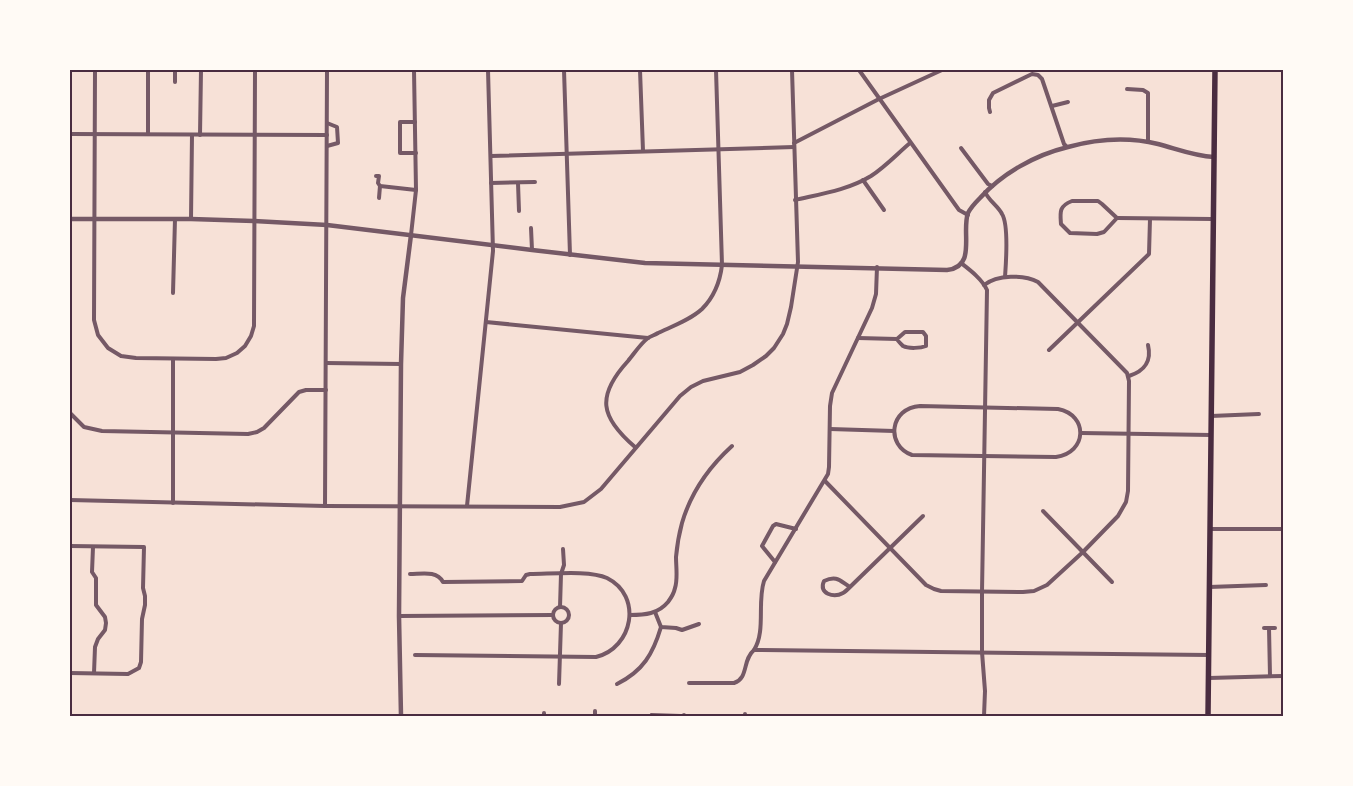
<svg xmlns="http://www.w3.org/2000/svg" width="1353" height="786" font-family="'Source Serif 4',serif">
	<rect width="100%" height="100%" fill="#f7e1d7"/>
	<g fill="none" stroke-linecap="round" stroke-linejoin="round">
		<path stroke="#755966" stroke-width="2" d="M651 714 710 716"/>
		<g stroke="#755966" stroke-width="4">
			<path d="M95 70 94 320 98 335 108 348 121 356 136 358 216 359 226 358 237 353 245 346 251 336 254 326 255 70"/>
			<path d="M175 70V82"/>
			<path d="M564 70 570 255"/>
			<path d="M640 70 643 151"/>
			<path d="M859 70 959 210 968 215"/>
			<path d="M1127 89 1143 90 1148 93V142"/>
			<path d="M1052 106 1068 102"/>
			<path d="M990 112 989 108V100L993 93 1032 74 1038 75 1042 79 1064 144 1067 147"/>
			<path d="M415 122H400V153H416"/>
			<path d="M327 123 337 127 338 143 327 146"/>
			<path d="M70 134 327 135"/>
			<path d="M148 134V70"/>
			<path d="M200 135 201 70"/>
			<path d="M794 143 879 99 942 70"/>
			<path d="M961 148 988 184 992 186"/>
			<path d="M491 156 794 147"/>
			<path d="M376 176H379L378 183 380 186 416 190"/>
			<path d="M863 180 884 210"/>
			<path d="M491 183 535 182"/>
			<path d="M518 183 519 211"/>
			<path d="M985 192C989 201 998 206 1002 214 1009 225 1006 263 1005 277"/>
			<path d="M379 198 380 186"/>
			<path d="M795 200C821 194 848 190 871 176 885 167 897 154 910 143"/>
			<path d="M1072 201H1098L1102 204 1117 218 1104 232 1097 234 1070 233 1061 224C1060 212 1059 206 1072 201Z"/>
			<path d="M1117 218 1212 219"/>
			<path d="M191 219 192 135"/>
			<path d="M531 228 532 250"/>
			<path d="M411 235 416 190 414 70"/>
			<path d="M961 263C970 270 982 279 987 290L982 592V652L985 691 984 716"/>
			<path d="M173 293 175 219"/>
			<path d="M486 322 648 338"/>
			<path d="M905 332H923L926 336V346C921 348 909 349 903 346 903 346 897 340 897 339Z"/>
			<path d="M858 338 897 339"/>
			<path d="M1049 350 1149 254 1150 219"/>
			<path d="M326 363 401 364"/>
			<path d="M1129 376C1144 371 1152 362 1148 345"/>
			<path d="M920 406 1058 409C1089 415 1087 453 1056 457L912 455C885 445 890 408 920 406Z"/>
			<path d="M70 413 84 427 102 431 248 434 257 432 264 428 299 392 306 390H326"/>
			<path d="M1211 416 1259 414"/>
			<path d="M830 429 894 431"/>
			<path d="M1081 433 1211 435"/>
			<path d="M635 447C600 417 596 396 628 361 634 354 640 344 648 338 651 336 655 335 658 333 673 326 690 320 702 309 714 297 720 282 722 265L716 70"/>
			<path d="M825 481 926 585 934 589 941 591 1023 592 1034 591 1047 585 1083 552 1118 516 1126 502 1128 491 1129 381 1127 373 1038 282C1024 274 997 275 984 285"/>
			<path d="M70 500 325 506 560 507 584 502 601 489 680 396 691 387 703 381 740 372 753 365 766 356 774 348 783 334 787 324 791 307 798 262 792 70"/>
			<path d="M173 503V359"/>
			<path d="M325 506 327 70"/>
			<path d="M467 506 493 251 488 70"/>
			<path d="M1043 511 1112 582"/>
			<path d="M1210 529H1283"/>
			<path d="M70 546 144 547 143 588 145 596V605L142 619 141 662 139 668 128 674 70 673"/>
			<path d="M93 547 92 572 96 578V605L105 617 106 623 105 630 98 639 95 647 94 673"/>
			<path d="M775 562 762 546 773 526 776 524 796 529"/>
			<path d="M410 574C421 574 437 570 443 582L522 581 526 575 530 574C551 574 590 570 607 578 643 596 633 648 596 657L415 655"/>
			<path d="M850 587C840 581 837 575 824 581 818 594 834 598 843 593 845 592 849 588 850 587L923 516"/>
			<path d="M1209 587 1266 585"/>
			<path d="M560 607 561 574 564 565 563 549"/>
			<circle cx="561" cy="615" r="8"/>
			<path d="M655 612 661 627 676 628 682 630 699 624"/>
			<path d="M630 615C645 615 658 614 668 602 671 598 674 593 675 588 678 579 676 567 676 557 677 546 679 534 682 523 691 492 709 467 732 446"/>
			<path d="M399 616 553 615"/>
			<path d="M1264 628H1275"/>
			<path d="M1269 628 1270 676"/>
			<path d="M754 650C766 631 757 603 764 581L828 474 829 467 830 406 832 393 872 308 876 294 877 267"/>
			<path d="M1209 678 1283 676"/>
			<path d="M689 683H734C749 678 742 660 754 650L1209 655"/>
			<path d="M559 684 561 623"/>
			<path d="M617 684C643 671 653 654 661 627"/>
			<path d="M595 711V716"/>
			<path d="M544 713V716"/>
			<path d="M683 716 684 715"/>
			<path d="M745 716V714"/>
		</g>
		<g stroke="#755966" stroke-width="4.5">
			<path d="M70 219H191L254 221 327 225 532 250 645 263 947 270C977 267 961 232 968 213 971 207 976 202 980 198 1003 173 1035 155 1068 147 1097 139 1129 137 1158 144 1177 149 1194 156 1214 157"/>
			<path d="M401 716 399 616 401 364 403 298 411 235"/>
		</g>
		<path stroke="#4a2c40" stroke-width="5.5" d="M1208 716 1215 70"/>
	</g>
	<rect width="1353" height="786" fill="none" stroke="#fffaf5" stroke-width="142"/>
	<rect x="71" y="71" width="1211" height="644" fill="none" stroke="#4a2c40" stroke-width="2"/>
</svg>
